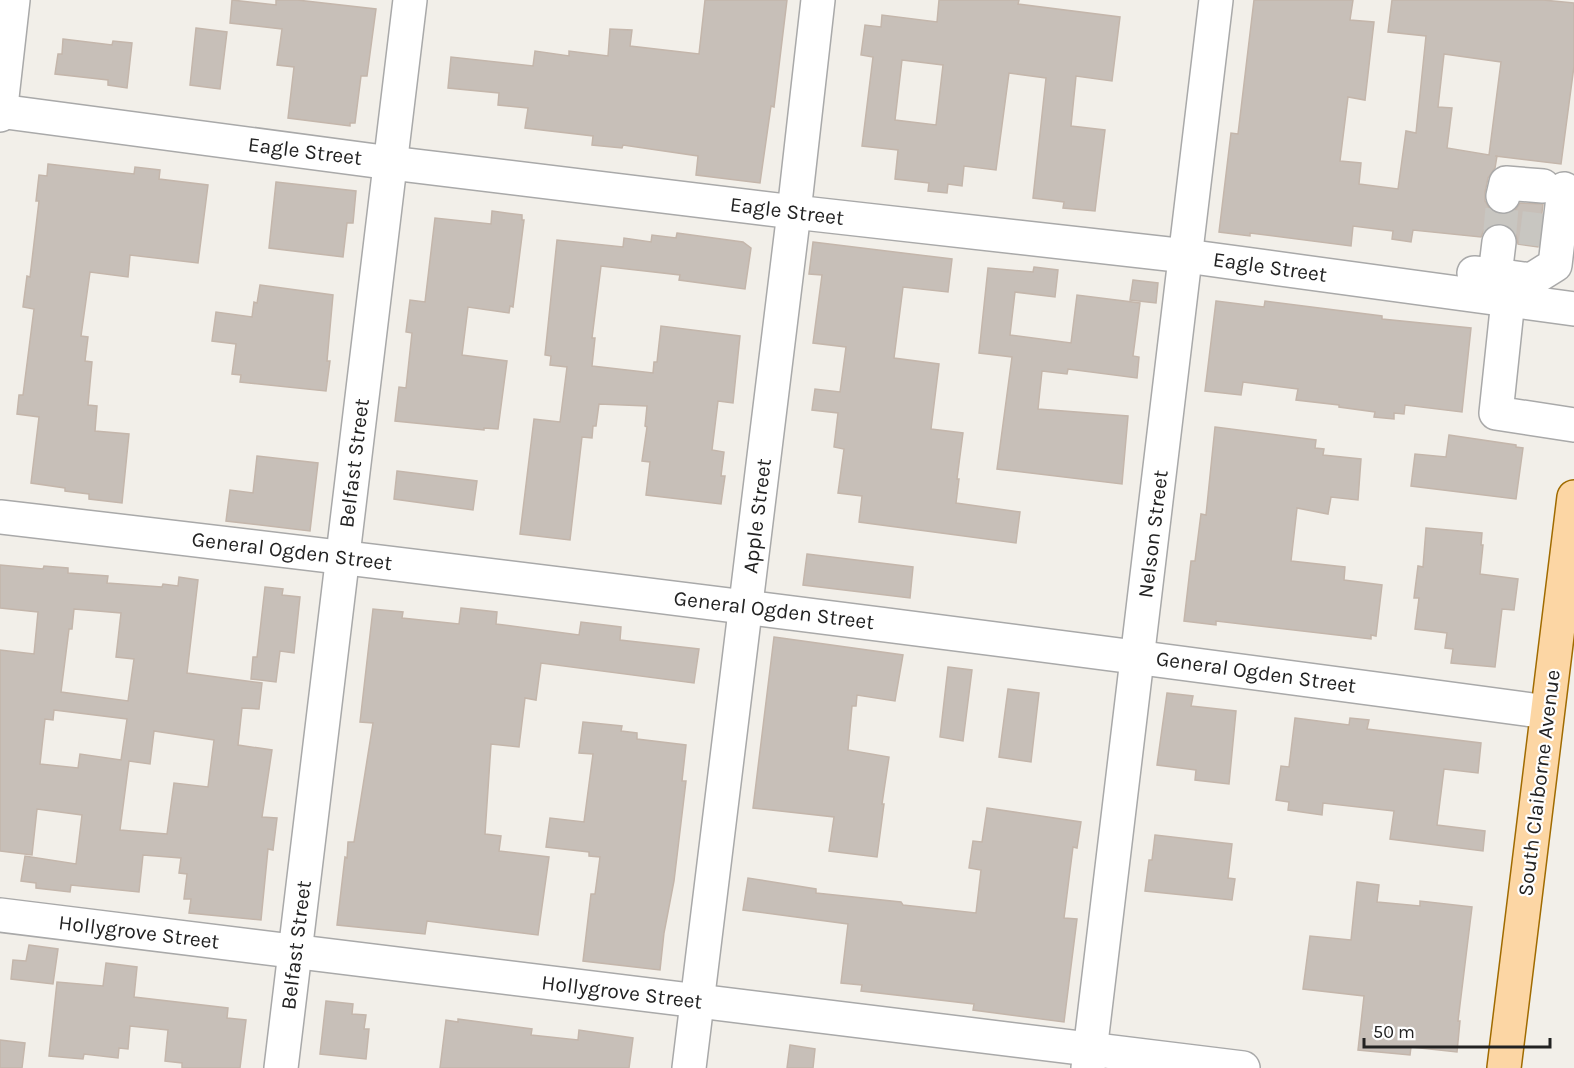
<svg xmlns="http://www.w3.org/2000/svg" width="1574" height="1068" font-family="Karla,sans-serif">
	<rect width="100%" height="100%" fill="#f2efe9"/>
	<g fill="#c7bfb8" stroke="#c4b6ab" stroke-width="1.5" fill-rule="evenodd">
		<path d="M232 0 276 5V0H297L376 9 367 76H361L355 123H350V126L288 118 294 67 277 65 282 29 230 23Z"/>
		<path d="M705 0H787L774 107 771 106 760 183 696 175 698 156 623 145 622 148 592 145 593 136 525 128 528 108 498 105 499 93 448 88 451 57 533 66 535 51 569 56V51L608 56 610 29 632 30 630 46 699 54Z"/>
		<path d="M939 0H1019L1018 4 1120 17 1112 81 1076 76 1071 126 1105 130 1095 211 1063 208 1064 202 1033 198 1046 78 1009 73 996 170 964 166 962 186 948 184 947 193 928 191 929 183 895 179 898 150 862 146 873 57 861 55 865 25 881 27 882 15 937 22ZM902 60 943 65 936 125 895 120Z"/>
		<path d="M1254 0H1353L1350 20 1374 22 1365 100 1348 97 1340 161 1361 163 1359 184 1398 189 1406 131 1416 133 1426 36 1388 32 1392 0H1543L1574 3V66L1561 164 1495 156H1497L1495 168 1488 178 1485 192V201L1490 209 1499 214H1509L1516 209 1520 203 1543 204 1538 247 1518 244 1516 235 1511 227 1501 223 1491 225 1484 230 1481 237 1413 230 1411 242 1392 239 1393 231 1353 226 1351 246 1250 233V236L1219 232 1231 133 1238 134ZM1444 54 1501 62 1489 155 1447 148 1452 108 1438 107Z"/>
		<path d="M196 28 227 32 220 89 190 85Z"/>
		<path d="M63 39 112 45 113 41 132 43 127 88 108 85V80L55 74 58 54H62Z"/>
		<path d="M48 164 134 174 135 167 160 170 159 179 208 185 198 263 130 255 128 277 90 272 81 336 88 337 85 361 92 362 88 405 97 406 95 431 129 434 122 503 89 499V494L65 491V488L31 483 39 417 17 414 19 395H23L34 309 23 307 27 276 30 277 39 201H36L39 175 47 176Z"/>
		<path d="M276 182 356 191 353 223H347L343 257 269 248Z"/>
		<path d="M492 211 522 215V220H524L513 307 510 306 509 313 468 307 462 355 507 361 498 429 484 428V430L395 421 399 387 406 388 412 333 406 332 410 300 425 302 435 218 491 224Z"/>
		<path d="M677 233 743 242 751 248 745 289 679 280 680 275 601 266 592 338H595L592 366 653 373 654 362H657L661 326 740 336 733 403 718 401 712 450 724 452 721 476H725L721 504 646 495 650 462 642 461 647 427 645 426 647 406 599 404 596 426H593L592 438 582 437 570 540 520 534 534 419 560 422 567 367 550 365 551 356 545 355 557 240 623 247 624 238 651 242 652 235 676 238Z"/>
		<path d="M813 242 952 259 948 292 903 287 894 358 939 364 931 429 963 433 957 479H959L956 503 1020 512 1016 543 859 522 862 496 838 493 844 449 834 447 838 413 812 410 815 389 840 392 846 347 813 343 822 275 809 274Z"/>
		<path d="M1034 267 1058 270 1055 297 1015 292 1010 335 1071 343 1077 295 1140 303 1133 356 1139 357 1137 378 1068 369 1067 374 1042 371 1038 409 1128 416 1122 484 997 469 1012 357 979 353 988 268 1033 272Z"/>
		<path d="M1133 280 1158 283 1156 303 1130 300Z"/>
		<path d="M260 285 333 295 327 361H330L326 391 240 382 241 375 232 374 236 344 212 341 216 312 252 317 254 302 257 303Z"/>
		<path d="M1216 301 1264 307 1265 301 1382 316V319L1471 328 1462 412 1405 405 1404 414 1394 413V419L1374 417 1375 412 1339 407V405L1296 400 1298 389 1243 382 1241 395 1205 391Z"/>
		<path d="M1215 427 1316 440 1315 448 1324 449 1323 455 1361 459 1358 500 1331 497 1328 514 1297 508 1291 561 1345 567 1344 580 1382 585 1376 636 1371 635V639L1216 621V625L1184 621 1191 561H1195L1201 514 1206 515Z"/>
		<path d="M1449 435 1516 445V447L1523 448 1516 499 1411 486 1415 454 1446 457Z"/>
		<path d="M257 456 318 463 310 531 226 521 230 490 253 493Z"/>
		<path d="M397 471 477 481 473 510 394 499Z"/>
		<path d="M1426 528 1482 533 1481 545H1483L1480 574 1518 579 1514 610 1502 609 1495 667 1451 663 1453 649 1445 648 1447 633 1415 629 1419 598H1414L1418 566 1423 567Z"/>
		<path d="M807 554 913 567 910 598 803 585Z"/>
		<path d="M0 565 43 569 44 566 68 568V573L108 576 107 583 162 587 163 584 178 586 179 577 198 580 187 673 262 683 259 709 242 708 238 745 272 750 262 817 277 818 273 850 268 849 261 920 189 913 191 899H184L187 874 179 873 181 858 143 855 139 892 71 885 70 892 36 888V883L21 881 25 856 76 864 82 815 37 809 32 855 0 851V650L34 654 38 612 0 608ZM74 609 121 613 116 657 134 659 128 701 61 692 69 629H72ZM54 710 127 719 121 760 80 754 78 768 40 764 45 719 53 720ZM154 731 214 740 208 787 174 783 167 834 120 830 129 761 150 764Z"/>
		<path d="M265 587 283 589 282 595 300 597 294 653 280 651 276 682 251 679 253 657H257Z"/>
		<path d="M461 608 497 612 496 624 579 635 581 622 621 627 620 640 699 649 694 683 541 663 536 700 525 698 519 747 491 744 485 834 501 836 499 851 549 857 538 935 427 921 425 934 337 925 345 857 347 858 348 842H354L373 723 360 722 373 609 403 612 402 618 459 624Z"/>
		<path d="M774 637 903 655 895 701 857 695 856 706H852L848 750 889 757 882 804H884L877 857 829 851 834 817 753 808Z"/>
		<path d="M948 667 972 670 963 741 940 737Z"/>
		<path d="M1008 689 1039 693 1031 762 999 757Z"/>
		<path d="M1167 693 1193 696 1191 706 1236 711 1229 784 1195 780 1196 770 1157 765Z"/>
		<path d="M1295 718 1349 725 1350 718 1369 720 1367 729 1481 743 1478 773 1444 769 1437 825 1485 831 1483 851 1390 839 1394 811 1323 803 1322 815 1288 810 1289 802 1276 800 1281 766 1289 767Z"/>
		<path d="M583 722 622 726 621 731 637 733V739L686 745 682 781H686L674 881 664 933 660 970 583 961 591 894H595L600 857 589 856V852L546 847 550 818 584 822 593 754 579 753Z"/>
		<path d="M987 808 1081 822 1077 848 1073 847 1064 918 1077 919 1064 1022 973 1010 974 1004 861 991 862 985 841 983 848 924 743 910 748 878 816 889V893L901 902 903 905 976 913 981 870 969 868 973 841 982 842Z"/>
		<path d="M1155 835 1232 844 1228 878 1235 879 1232 900 1145 891 1149 860H1152Z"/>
		<path d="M1357 882 1379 885 1377 902 1420 906V901L1472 907 1458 1021H1460L1457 1052 1411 1047 1410 1055 1358 1050 1364 996 1303 989 1310 936 1351 940Z"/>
		<path d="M29 945 58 949 53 984 11 979 13 960 26 961Z"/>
		<path d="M106 963 137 967 134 997 228 1008 227 1018 246 1020 240 1068H182V1063L165 1061 168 1030 130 1026 128 1049 119 1048 118 1058 84 1054 83 1059 49 1056 57 982 103 986Z"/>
		<path d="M326 1001 353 1004 352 1014 366 1015 364 1029H369L366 1059 320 1054Z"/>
		<path d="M458 1019 532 1029 531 1035 578 1040 579 1030 633 1038 629 1068H440L446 1020 458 1022Z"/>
		<path d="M0 1040 25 1043 22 1068H0Z"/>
		<path d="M790 1045 815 1049 813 1068H787Z"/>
	</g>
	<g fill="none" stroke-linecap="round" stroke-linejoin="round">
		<g stroke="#c8c6c1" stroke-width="33" stroke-dasharray="33 16" stroke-linecap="butt">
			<path d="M1499 242 1503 196"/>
			<path d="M1535 246 1541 199"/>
		</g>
		<g stroke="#a9a9a9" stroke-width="36">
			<g id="minor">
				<path d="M0 111 391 163 794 212 1186 256 1574 309"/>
				<path d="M0 115 13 0"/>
				<path d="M1503 196 1506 183 1543 186"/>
				<path d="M1474 273 1495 275 1499 242"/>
				<path d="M1495 275 1531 280 1555 265 1564 189"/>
				<path d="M1508 300 1496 413 1574 425"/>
				<path d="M0 517C516 577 1032 642 1547 712"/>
				<path d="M0 915 1243 1068"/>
				<path d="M281 1068 410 0"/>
				<path d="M689 1068 794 212 818 0"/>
				<path d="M1088 1068 1216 0"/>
			</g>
		</g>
		<g stroke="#a06b00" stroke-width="36">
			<path id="major" d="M1504 1068 1574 497"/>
		</g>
		<use href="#minor" stroke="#fff" stroke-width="33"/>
		<use href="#major" stroke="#fcd6a4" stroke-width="33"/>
	</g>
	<g text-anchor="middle" stroke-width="4.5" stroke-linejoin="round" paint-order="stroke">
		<g font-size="21" fill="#222" stroke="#fff">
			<text transform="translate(305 151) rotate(7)" y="7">Eagle Street</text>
			<text transform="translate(787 211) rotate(7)" y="7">Eagle Street</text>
			<text transform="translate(1270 267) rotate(8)" y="7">Eagle Street</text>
			<text transform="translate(354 463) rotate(-83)" y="7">Belfast Street</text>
			<text transform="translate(757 516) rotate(-83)" y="7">Apple Street</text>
			<text transform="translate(1153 534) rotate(-83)" y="7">Nelson Street</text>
			<text transform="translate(292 551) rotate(7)" y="7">General Ogden Street</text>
			<text transform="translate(774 610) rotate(7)" y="7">General Ogden Street</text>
			<text transform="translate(1256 672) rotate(8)" y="7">General Ogden Street</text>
			<text transform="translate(1539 783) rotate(-83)" y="7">South Claiborne Avenue</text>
			<text transform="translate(139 932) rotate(7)" y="7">Hollygrove Street</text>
			<text transform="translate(296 945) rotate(-83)" y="7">Belfast Street</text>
			<text transform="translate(622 992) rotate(7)" y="7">Hollygrove Street</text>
		</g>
	</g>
	<path d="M1364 1038v9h186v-9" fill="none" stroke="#222222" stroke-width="3"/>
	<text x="1373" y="1038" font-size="18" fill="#222222" stroke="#ffffff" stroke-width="4.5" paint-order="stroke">50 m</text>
</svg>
